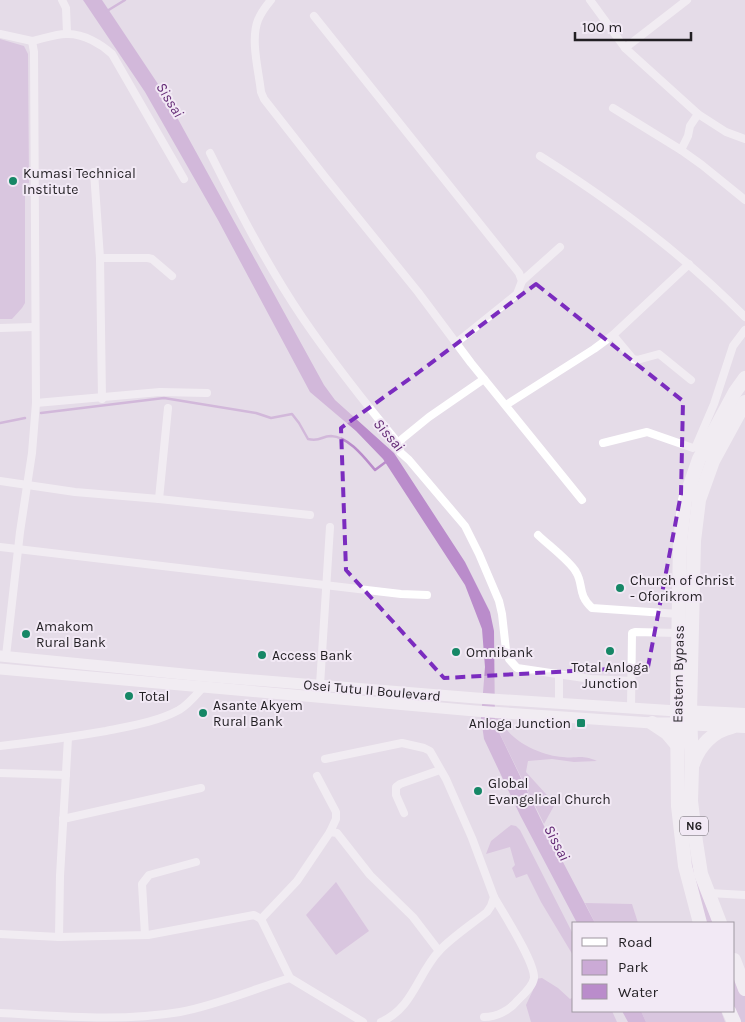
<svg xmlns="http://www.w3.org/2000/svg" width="745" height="1022" font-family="Karla,sans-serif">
	<rect width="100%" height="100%" fill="#e5dce8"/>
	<g fill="#cbaad6">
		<path d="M0 39 24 46 28 54 29 183H25V303L22 308 12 319H0Z"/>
		<path d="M494 718H501C506 740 542 756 563 757 579 759 580 754 597 761L574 762 552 759 528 761 526 772 555 804 544 824 495 724Z"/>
		<path d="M511 825 516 826 520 830 574 936V957L541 902 527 874 516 878 512 868 515 865 510 847 486 854 491 841Z"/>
		<path d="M688 851 702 894 713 923H704Z"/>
		<path d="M336 882 369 931 336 955 306 915Z"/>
		<path d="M585 903 632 904 638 923H595Z"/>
		<path d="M734 969 745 993V1022H740L734 1007Z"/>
		<path d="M542 978 558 988 570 999 574 997V1011H612L617 1022H531L526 1005 533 990 535 979Z"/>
		<path d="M641 1011H721L725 1022H646Z"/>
	</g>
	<g fill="#ba8ccb">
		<path d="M83 0H102L162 90 324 385 335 400 394 453 465 562 490 612 494 631 495 724 544 826 595 923H577L520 815 484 739 481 718 485 667 482 629 465 585 383 459 356 431 310 392 218 220 145 92Z"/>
		<path d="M622 1011H641L646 1022H628Z"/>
	</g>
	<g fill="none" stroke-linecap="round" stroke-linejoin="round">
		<g stroke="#ba8ccb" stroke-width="2.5">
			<path d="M107 11 125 0"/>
			<path d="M41 413 164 398 256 413 271 418 292 414 299 423 308 439C321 442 321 436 331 436 349 437 364 457 375 470L387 461"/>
			<path d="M0 423 25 418"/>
		</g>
		<g stroke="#fff" stroke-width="8">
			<path d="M62 0 66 8 67 33"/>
			<path d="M271 0C266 6 261 13 258 20 250 40 259 72 261 92L264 99 325 177 418 292 471 363 582 500"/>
			<path d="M590 0 625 48 698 114 726 132 745 139"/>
			<path d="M314 16 519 273 522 281 517 294 456 343"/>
			<path d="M0 34 32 41"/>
			<path d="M32 41C43 39 57 33 68 34 84 34 101 44 112 54L184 179"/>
			<path d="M625 48 687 0"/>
			<path d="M613 108 681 150 688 136 690 126 698 114"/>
			<path d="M681 150 702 165 745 200"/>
			<path d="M210 153C238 209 267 265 302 317 332 361 365 403 399 444"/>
			<path d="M540 156C613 202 684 255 745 317"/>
			<path d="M94 172 100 258 102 399"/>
			<path d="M100 258H148L152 259 172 276"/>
			<path d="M522 281 560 247"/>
			<path d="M0 328 34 327"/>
			<path d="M613 335 633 359 637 360 659 354 691 380"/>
			<path d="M484 379 429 417 402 439 399 444 400 452 409 460 465 526 479 554 499 601 502 614 506 650 509 659 517 668 591 679 631 681"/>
			<path d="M36 403 160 392 207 393"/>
			<path d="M506 405 594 349 613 335 689 264"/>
			<path d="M603 443 647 432 693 448 696 446 714 404 733 346 745 330"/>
			<path d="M0 481 75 492 159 499 310 515"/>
			<path d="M159 499 168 408"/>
			<path d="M538 535C547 544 570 561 576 572 584 585 577 594 592 608L679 614"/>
			<path d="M0 547 401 594 427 595"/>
			<path d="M6 656 20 532 32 453 36 403 34 52 32 41"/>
			<path d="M559 675V704"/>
			<path d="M320 685 330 527"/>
			<path d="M631 708 632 633 635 632 678 633"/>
			<path d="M0 746C35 742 71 737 106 731 130 726 157 722 179 710 189 704 196 695 204 686"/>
			<path d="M325 759 402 743 424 748 430 751 446 779 472 838 494 897 491 906 487 912C472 924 452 937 439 951 417 975 413 1008 381 1022"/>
			<path d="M0 773 66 775"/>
			<path d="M404 813 396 795V787L400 784 440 770"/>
			<path d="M63 819 201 788"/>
			<path d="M330 832 337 833 370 875 413 917 439 951"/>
			<path d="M709 893 745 895"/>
			<path d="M261 919 297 881 330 832 336 819V812L317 776"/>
			<path d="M0 934 59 937 148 935 254 915 261 919 290 978 363 1022"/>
			<path d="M145 935 142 884 149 875 196 862"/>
			<path d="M59 937 60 876 68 738"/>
			<path d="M0 1013C59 1016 121 1022 180 1012 217 1005 254 989 290 978"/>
			<path d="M484 1017C497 1017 510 1010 518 1000 524 994 533 986 534 978 535 962 503 913 494 897"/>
		</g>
		<g stroke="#fff" stroke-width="11">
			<path d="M0 656 204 676 476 698 677 711"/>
			<path d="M0 669 475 711 652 723H677"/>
		</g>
		<g stroke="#fff" stroke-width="14">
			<path d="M683 712 745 715"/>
			<path d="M652 723 667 733 678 746"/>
			<path d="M683 723 745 726"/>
			<path d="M693 764C699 746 713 731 732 727"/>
			<path d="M700 923 685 866 678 806 677 711 680 542 685 500 699 459 735 392 745 378"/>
			<path d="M720 923 701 874 696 842 691 801 692 767 690 712 694 541 699 500 713 461 745 402"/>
			<path d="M734 960 745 989"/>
			<path d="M729 1011 734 1022"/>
		</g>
	</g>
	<path d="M0 0H745V1022H0ZM536 284 683 401 681 494 648 667 444 678 346 570 341 428 419 372Z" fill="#e5dce8" fill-opacity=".55" fill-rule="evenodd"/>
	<path fill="none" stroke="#7b2cbf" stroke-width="4" stroke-dasharray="10 6" stroke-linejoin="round" d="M536 284 683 401 681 494 648 667 444 678 346 570 341 428 419 372Z"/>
	<g fill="#168766" stroke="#f2e9f5" stroke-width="2">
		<circle cx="13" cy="181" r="5"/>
		<circle cx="620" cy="588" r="5"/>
		<circle cx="26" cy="634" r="5"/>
		<circle cx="610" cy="651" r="5"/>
		<circle cx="456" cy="652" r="5"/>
		<circle cx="262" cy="655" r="5"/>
		<circle cx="129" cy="696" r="5"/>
		<circle cx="203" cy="713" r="5"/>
		<rect x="576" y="718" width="10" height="10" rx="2.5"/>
		<circle cx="478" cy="791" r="5"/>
	</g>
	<g text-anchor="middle" stroke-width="4" stroke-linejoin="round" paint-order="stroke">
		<rect fill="#f2e9f5" stroke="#605c62" stroke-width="1" x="680" y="816.5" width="28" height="19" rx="4"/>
		<g font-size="12" font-weight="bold" fill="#221f23">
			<text x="694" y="830">N6</text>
		</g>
		<g font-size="14" fill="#221f23" stroke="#f2e9f5" text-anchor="start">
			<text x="23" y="178">Kumasi Technical<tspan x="23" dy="16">Institute</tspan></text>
			<text x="630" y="585">Church of Christ<tspan x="630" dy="16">- Oforikrom</tspan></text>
			<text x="36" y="631">Amakom<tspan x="36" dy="16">Rural Bank</tspan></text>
			<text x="466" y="657">Omnibank</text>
			<text x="272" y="660">Access Bank</text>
			<text x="610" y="672" text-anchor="middle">Total Anloga<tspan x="610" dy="16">Junction</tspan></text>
			<text x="139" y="701">Total</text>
			<text x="213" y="710">Asante Akyem<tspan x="213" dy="16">Rural Bank</tspan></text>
			<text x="571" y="728" text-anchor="end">Anloga Junction</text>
			<text x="488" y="788">Global<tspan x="488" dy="16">Evangelical Church</tspan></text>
		</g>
		<g font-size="14" fill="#221f23" stroke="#f2e9f5">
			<text transform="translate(678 674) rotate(-89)" y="5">Eastern Bypass</text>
			<text transform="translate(372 690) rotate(5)" y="5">Osei Tutu II Boulevard</text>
		</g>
		<g font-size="15" font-style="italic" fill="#632a75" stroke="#f2e9f5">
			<text transform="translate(170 100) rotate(58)" y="5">Sissai</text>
			<text transform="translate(389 435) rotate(49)" y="5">Sissai</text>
			<text transform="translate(557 843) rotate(62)" y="5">Sissai</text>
		</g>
	</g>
	<rect x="572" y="922" width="162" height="90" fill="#f2e9f5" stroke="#9f98a1"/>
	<rect x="582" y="938" width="25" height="8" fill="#ffffff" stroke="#9f98a1"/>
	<text x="618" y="947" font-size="15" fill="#221f23">Road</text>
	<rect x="582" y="960" width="25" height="15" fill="#cbaad6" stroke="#9f98a1"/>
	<text x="618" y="972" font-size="15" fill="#221f23">Park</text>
	<rect x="582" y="984" width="25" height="15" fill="#ba8ccb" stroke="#9f98a1"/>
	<text x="618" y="997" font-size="15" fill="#221f23">Water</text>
	<path d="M575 32v8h116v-8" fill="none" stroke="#221f23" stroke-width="2.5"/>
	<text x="582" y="32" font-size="15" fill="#221f23" stroke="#f2e9f5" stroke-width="4" paint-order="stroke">100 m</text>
</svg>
